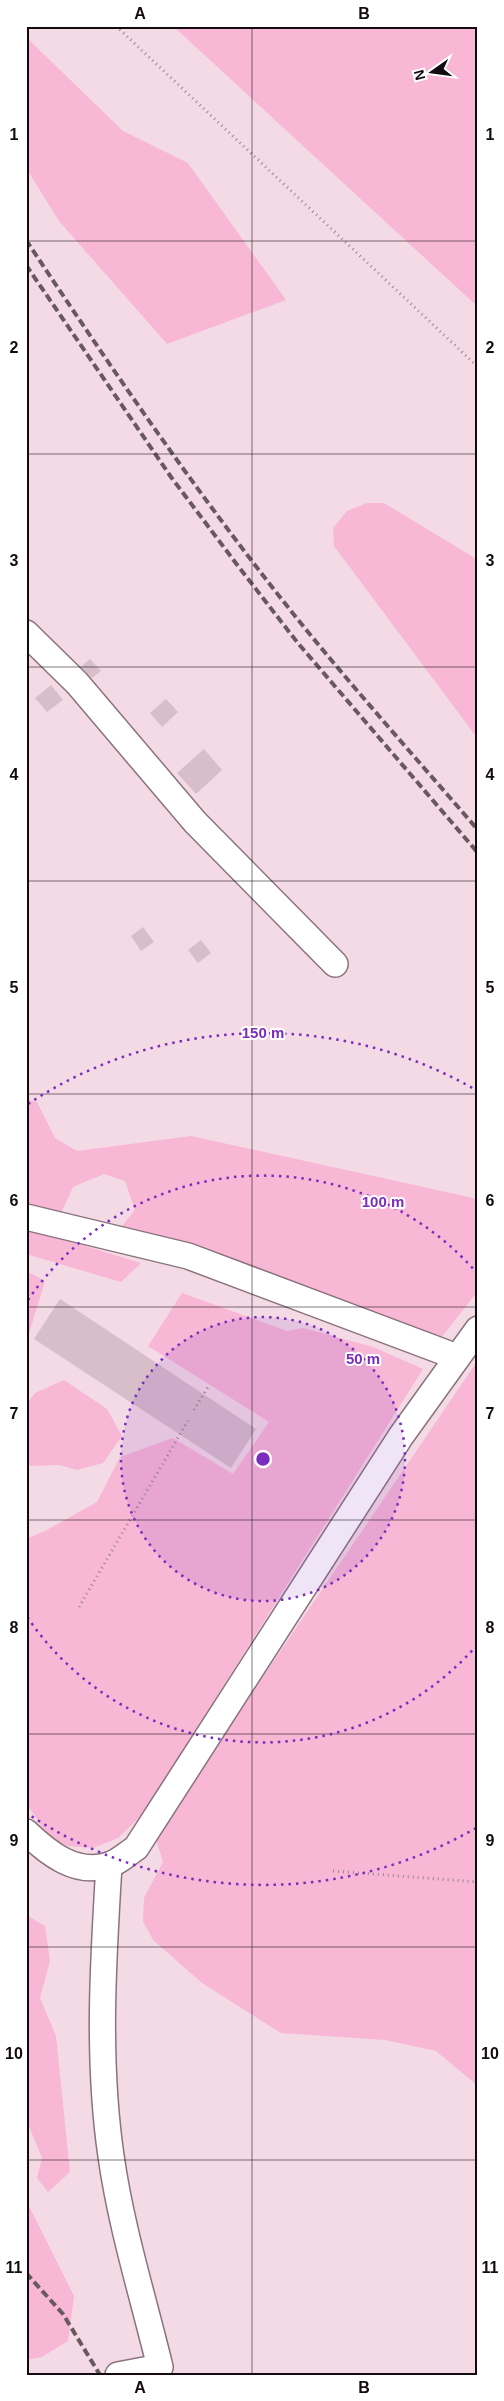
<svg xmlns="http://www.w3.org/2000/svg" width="504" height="2401" font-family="Helvetica,sans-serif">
	<rect width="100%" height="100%" fill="#f4dae5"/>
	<g fill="#f7b7d5">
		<path d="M173 26H478V307Z"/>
		<path d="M26 37 123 131 188 163 286 300 167 344 59 221 26 168Z"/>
		<path d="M367 503H384L478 560V739L334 546 333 528 347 511Z"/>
		<path d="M26 1099 37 1102 55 1138 77 1151 191 1136 478 1199V1291L441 1338 353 1303 118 1231 135 1210 125 1181 104 1174 73 1187 61 1213 42 1233 141 1263 121 1282 26 1254Z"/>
		<path d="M26 1271 45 1281 26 1343Z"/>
		<path d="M182 1293 287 1331 303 1328 373 1347 423 1369 142 1815 118 1838 93 1848 68 1846 49 1837 26 1803V1539L45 1531 97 1502 120 1457 173 1438 233 1474 269 1422 148 1346Z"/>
		<path d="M478 1360V2086L436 2051 385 2040 281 2033 202 1983 153 1940 143 1921 144 1898 163 1862 155 1836Z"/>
		<path d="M64 1380 107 1409 122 1436 103 1463 77 1470 59 1465 26 1466V1405L35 1393Z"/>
		<path d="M26 1915 45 1926 50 1961 40 1998 56 2036 70 2172 48 2192 37 2178 42 2158 26 2119Z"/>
		<path d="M26 2200 74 2296 68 2341 42 2357 26 2360Z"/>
	</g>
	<g fill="#d7bec9">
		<path d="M90 659 101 671 92 678 81 667Z"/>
		<path d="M51 685 63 700 47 712 35 698Z"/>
		<path d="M166 699 178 712 162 727 150 713Z"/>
		<path d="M204 749 222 770 196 794 177 773Z"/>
		<path d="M143 927 154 942 141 951 131 936Z"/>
		<path d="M201 940 211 953 198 963 188 950Z"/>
		<path d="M60 1299 256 1429 231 1468 34 1339Z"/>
	</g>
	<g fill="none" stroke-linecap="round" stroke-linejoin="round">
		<g stroke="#8a737d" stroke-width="28">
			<g id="minor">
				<path d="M26 633 77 683 195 822 335 964"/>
				<path d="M26 1217 188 1256 457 1357"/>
				<path d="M26 1832C48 1853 76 1876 109 1865 119 1862 128 1853 136 1848L401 1436 478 1329"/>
				<path d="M109 1865C103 1962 97 2060 111 2156 121 2227 143 2297 160 2367L118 2375"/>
			</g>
		</g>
		<g stroke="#9a8890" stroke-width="3" stroke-dasharray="1 4" stroke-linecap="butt">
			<path d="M116 26 478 367"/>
			<path d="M194 1410 208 1387"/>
			<path d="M79 1607 190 1417"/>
			<path d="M333 1871 478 1882"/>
		</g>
		<use href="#minor" stroke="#fff" stroke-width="25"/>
		<g stroke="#685960" stroke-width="4" stroke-dasharray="8 4" stroke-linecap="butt">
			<path d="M26 240C115 374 207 508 308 632 363 699 421 764 478 830"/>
			<path d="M26 265 171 477 235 562 297 642 478 853"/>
			<path d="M26 2273 63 2314 100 2375"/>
		</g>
	</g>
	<path fill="none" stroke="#130b0f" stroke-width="1" stroke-opacity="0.55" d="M252 26V2375M26 241H478M26 454H478M26 667H478M26 881H478M26 1094H478M26 1307H478M26 1520H478M26 1734H478M26 1947H478M26 2160H478"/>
	<circle cx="263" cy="1459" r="142" fill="#7b2cbf" fill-opacity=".12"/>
	<g fill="none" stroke="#7b2cbf" stroke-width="2.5" stroke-dasharray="2.5 5">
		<circle cx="263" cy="1459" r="142"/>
		<path d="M477 1645A284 284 0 0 1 28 1618M28 1300A284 284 0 0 1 477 1273"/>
		<path d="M476 1828A426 426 0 0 1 28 1814M28 1104A426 426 0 0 1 476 1090"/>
	</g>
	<circle cx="263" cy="1459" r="8" fill="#7b2cbf" stroke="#fff" stroke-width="2.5"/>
	<g font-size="15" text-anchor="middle" font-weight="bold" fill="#7b2cbf" stroke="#fff" stroke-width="4" stroke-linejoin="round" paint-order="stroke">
		<text x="263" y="1038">150 m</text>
		<text x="383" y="1207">100 m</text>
		<text x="363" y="1364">50 m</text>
	</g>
	<rect width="504" height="2401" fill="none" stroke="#ffffff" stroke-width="55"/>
	<g transform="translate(432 72) rotate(256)" stroke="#ffffff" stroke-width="4" paint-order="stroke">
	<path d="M0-4L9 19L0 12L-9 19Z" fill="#130b0f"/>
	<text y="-8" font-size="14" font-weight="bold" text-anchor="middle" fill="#130b0f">N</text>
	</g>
	<rect x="28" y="28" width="448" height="2346" fill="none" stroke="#130b0f" stroke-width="2"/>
	<g font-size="16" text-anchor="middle" font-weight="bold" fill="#130b0f">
		<text x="140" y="19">A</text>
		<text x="364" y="19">B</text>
		<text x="14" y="140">1</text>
		<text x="490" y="140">1</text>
		<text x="14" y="353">2</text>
		<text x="490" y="353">2</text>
		<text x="14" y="566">3</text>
		<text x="490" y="566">3</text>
		<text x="14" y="780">4</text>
		<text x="490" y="780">4</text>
		<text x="14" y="993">5</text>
		<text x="490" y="993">5</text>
		<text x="14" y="1206">6</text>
		<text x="490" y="1206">6</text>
		<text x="14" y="1419">7</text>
		<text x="490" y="1419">7</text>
		<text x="14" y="1633">8</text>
		<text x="490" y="1633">8</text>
		<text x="14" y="1846">9</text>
		<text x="490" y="1846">9</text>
		<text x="14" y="2059">10</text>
		<text x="490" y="2059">10</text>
		<text x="14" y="2273">11</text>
		<text x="490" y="2273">11</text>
		<text x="140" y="2393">A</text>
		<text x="364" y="2393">B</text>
	</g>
</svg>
